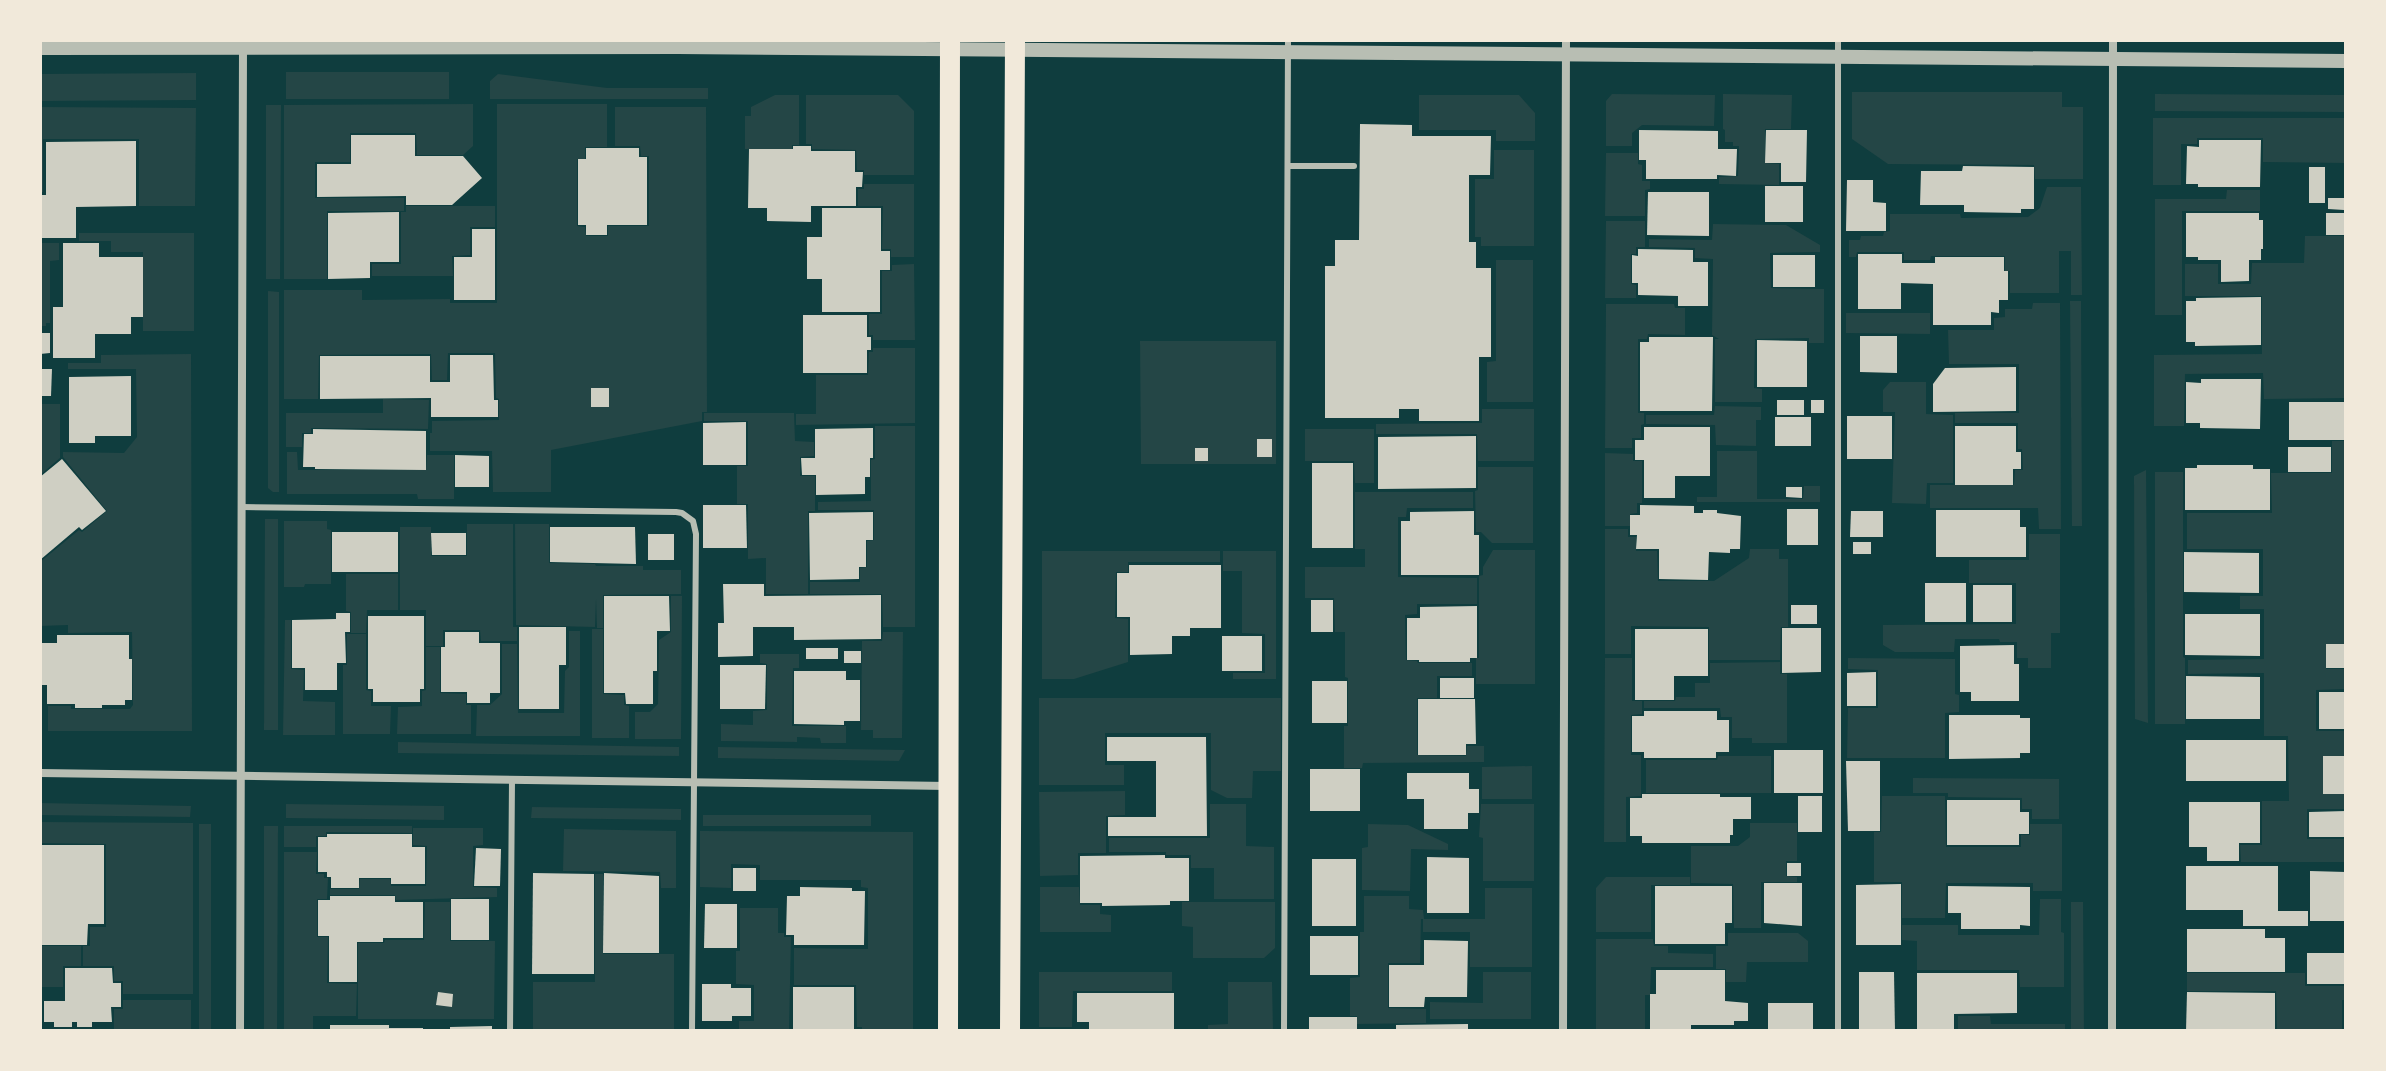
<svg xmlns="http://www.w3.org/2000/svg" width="2386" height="1071" font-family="Cabin,sans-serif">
	<rect width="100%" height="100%" fill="#0f3d3e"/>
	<g fill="#244646">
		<rect x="286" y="72" width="163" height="27"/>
		<path d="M196 73V100L40 101V74Z"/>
		<path d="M498 74 607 88H708V99H490V81Z"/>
		<path d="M1852 92H2062V107H2083V179H2035L2034 165 1888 164 1852 139Z"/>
		<path d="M1612 94 1715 95 1714 126 1642 125 1632 133V146H1606V101Z"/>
		<path d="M1723 94 1792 95 1791 129H1765V163L1779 164V185L1719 184V177L1738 176 1739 146H1733V142H1725V130L1723 129Z"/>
		<path d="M2155 94 2346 95V112L2155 111Z"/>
		<path d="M775 95H799V145H792V149H745V116H751V107Z"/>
		<path d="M806 95H898L914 111V175H864V170H857L856 150 812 149V144H806Z"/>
		<path d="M1419 95H1519L1535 113V141H1496V130H1419Z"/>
		<path d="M473 104V146L463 155H417L416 133H350V162H315V198H404V211H327V279H284V105Z"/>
		<path d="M497 104H607V147H585V159H577V226L585 227 586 236H608V226H649V156H641L640 146H615V107H706L707 412H702V421L551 450V492H493L492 451H430V433H432V421L499 420V399L496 398 495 353H448L447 380H432L431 354 319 355 318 399H284V290H362V300L450 299V303H497Z"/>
		<path d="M266 105H281L280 279H266Z"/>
		<path d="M40 107 196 108 195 206H139V139H43V192H40Z"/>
		<path d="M2153 118H2346V163L2263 162V138H2197V144H2181V185H2153Z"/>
		<path d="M1494 150H1534V246H1481V237H1475V179H1494Z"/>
		<path d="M1606 153H1638V164L1642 165V181H1650V189L1645 190V216H1605Z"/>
		<path d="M864 184H914V257H891V249H882L883 206H858V189H864Z"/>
		<path d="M2047 187H2081L2082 295H2071V251H2059V293H2010V271H2005V256H1931L1930 260H1904V252H1857L1856 257H1849V240H1860L1861 236H1883L1884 232 1890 231V214H1960L1961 218 2028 217 2040 208Z"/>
		<path d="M2227 190H2260V211H2182V315H2155V199H2226Z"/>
		<path d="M406 206H495V227H470V255L452 256 453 276H372V264H401V212H406Z"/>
		<path d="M1606 221H1645V247H1636V254H1631V284L1636 285V298H1605Z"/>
		<path d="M1713 224 1786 225 1820 245V252L1770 253 1771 288 1824 289V343H1809V338L1755 339 1754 388 1762 389V402H1715V339H1719L1712 335 1713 259 1695 258V248L1649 247V239L1712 240Z"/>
		<path d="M79 233H194V331H143V252H111V241H79Z"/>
		<path d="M2305 236H2346V398L2264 399 2263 373 2185 374 2184 426H2154V355L2262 354V296H2185V264H2218V284H2251L2252 263H2304Z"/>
		<path d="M40 243H59V260L50 261V323H46V326H40Z"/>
		<path d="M1496 260H1533V402H1487V362L1496 361Z"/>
		<path d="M914 264 915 340H873V335H869V314H882V271H892V265Z"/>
		<path d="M268 291 279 292V492H273L268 488Z"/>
		<path d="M2070 301H2081L2082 526H2072Z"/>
		<path d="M2033 303H2060L2061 529H2039L2038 508H1930V485H2014L2015 470H2023L2022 449H2018V423H1955V413H2019V364H1949L1948 330H1994V318L2005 317V309H2032Z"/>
		<path d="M1606 304H1674L1675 308H1685V335L1648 334 1647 339H1638V413H1644V424L1641 425V438H1632V448H1605Z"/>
		<path d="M1846 313H1930V334L1846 333Z"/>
		<path d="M1140 341H1276V464H1141Z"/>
		<path d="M873 348H915V423L796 425V414H816V375H868L869 352H873Z"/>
		<path d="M191 354 192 731H48V706H71V709H130L133 705 132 632 68 633V625L40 626V562L79 530 82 532 107 511 63 457V452L124 453 137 437 136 369H68V363H101V355Z"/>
		<path d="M1890 382H1926V414L1953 415V483H1927L1926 504 1892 503 1895 412H1883V390Z"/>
		<path d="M383 399 429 400 428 429 311 428V433H302V447H286V413H383Z"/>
		<path d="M40 404H60V458L40 475Z"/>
		<path d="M1715 406 1761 407V420H1756V446L1716 445 1715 425 1646 424V415H1714Z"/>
		<path d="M1482 409H1534V461H1478L1477 434H1376V424L1482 423Z"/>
		<path d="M704 413H794L795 441 814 442V456L800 457V476H815V511H808V594H766V558L748 559V504H737V466H748V421H704Z"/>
		<path d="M875 426H915V627H883L882 594H810V582H860V568L867 567V541L874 540V510H818V502L871 501V460L875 459Z"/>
		<path d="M1305 429H1374V483H1355L1354 461H1305Z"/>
		<path d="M2332 441H2346V644H2326V669H2346V689L2316 690V731H2346V809H2307V839H2346V862H2241L2240 845H2262V801H2289L2288 736H2264V673L2188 674V660L2264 659V609H2240V596H2263V549H2187V513H2272L2271 473H2332Z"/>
		<path d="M1717 451H1757V499H1803L1804 486H1820V502H1697V497H1717Z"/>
		<path d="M287 452H297L298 470H426L427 455H454V499H418L417 494H287Z"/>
		<path d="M1605 453 1633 454V461H1642V503H1637V513L1630 514V526H1605Z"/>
		<path d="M1478 467H1533V543H1492L1481 532H1476L1475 491 1478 490Z"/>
		<path d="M2146 470 2148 723 2135 719 2134 476Z"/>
		<path d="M2155 472H2183V657L2185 658V724H2155Z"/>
		<path d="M1355 492H1473V508H1407L1406 517H1398V577L1477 578V604H1417V614L1405 615 1406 660 1417 661 1418 663H1472V676H1437V698H1417V755L1466 756 1467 746H1484V762L1363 763 1362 768H1344V726H1348V678L1345 677V632H1335L1334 598H1305V567H1365V549H1355Z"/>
		<path d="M265 519H278V730H264Z"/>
		<path d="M284 521H327V529L331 530V584H305L304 587H284Z"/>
		<path d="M467 524H513V627H517V641H481L480 630H443V646H426V610H400V527H431V556H467Z"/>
		<path d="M515 524H549V563L595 564 596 566H643V570H681V594L603 595V628H597L596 599 595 627 516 625Z"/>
		<path d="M1605 529H1628V537H1636V551H1657L1658 581H1714L1749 558 1750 549H1779V559H1788V627H1781L1780 660H1709V627L1631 626V654H1605Z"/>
		<path d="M2029 534H2060V633H2051V668H2028V658H2017V642H2000L1999 639H1955L1954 652H1895L1883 645V625L2016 624V583H1969V560H2029Z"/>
		<path d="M1493 550H1535V684H1476V658H1479V576L1483 575V567Z"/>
		<path d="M1042 551H1220V562H1128V572H1116L1115 618 1128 619V662L1074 679H1042Z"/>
		<path d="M1223 551H1276V679H1233V673H1265V634L1242 633V571H1223Z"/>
		<path d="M346 574H398V610H367L366 633H351V612L346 611Z"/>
		<path d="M671 596H682L681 739H635V712H650L658 704 659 640 671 632Z"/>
		<path d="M285 620H291V669L304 670 303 701 335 702V735H283Z"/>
		<path d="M592 629H603V694L624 695V705L629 706V738H592Z"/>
		<path d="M569 631H580V736H476L477 705H490L502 694V644H517L518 713H564L565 671 569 667Z"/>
		<path d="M883 632H903L902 738H873V730H861L862 641H882Z"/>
		<path d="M347 634H366V690L371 691V706H391L390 734H343V665H347Z"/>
		<path d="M426 647H440V693L466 694V705H471V734H397L398 707 422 706V691L426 690Z"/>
		<path d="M760 654H799V668H793L792 726H846V743H821L820 738 797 737V742L721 741V724L753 725V711L767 710V664L760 663Z"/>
		<path d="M1605 658H1632V701H1642V714L1631 715V755H1641V796L1626 797V842H1604Z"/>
		<path d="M1848 658 1955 659V694L1959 695V712L1945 713V758H1847L1848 708H1878V670L1848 669Z"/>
		<path d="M1780 662V674H1787V743H1752V738H1732V717H1721L1720 708H1644V701H1675L1676 697H1695V683H1710V663Z"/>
		<path d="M1039 698H1281V771H1253L1252 798H1227L1211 790V733H1105V765H1124V785H1039Z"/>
		<path d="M398 742 679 747V756L398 753Z"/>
		<path d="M718 747 905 750 899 761 718 758Z"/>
		<path d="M1718 756H1771V793H1646V760H1717Z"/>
		<path d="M1532 766V799H1482V767Z"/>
		<path d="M1913 778 2059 779V819H2032V809H2022V798L1948 797V793H1913Z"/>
		<path d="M1125 791V815L1106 816V853H1078V875L1040 876 1039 792Z"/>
		<path d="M1882 796H1945L1946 847H2021V835H2030V824H2062V891H2033V883H1946L1945 918H1902V882H1874V832H1881Z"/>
		<path d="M40 803 191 806 190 817 40 815Z"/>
		<path d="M286 804 444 806V820L286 818Z"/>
		<path d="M1210 804H1246V846L1274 847V899H1214V868H1191V855H1166V852H1109V838H1210Z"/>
		<path d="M1481 804H1534V881H1483V838L1479 837Z"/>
		<path d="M532 807 681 809V820L531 818Z"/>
		<rect x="703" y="815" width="168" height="11"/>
		<path d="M40 822 193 823V994H123V981H114V966H83V946H90V927H106V844L40 843Z"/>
		<path d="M1750 823H1797V861H1786V876L1797 877V882H1761V928H1734L1733 884 1691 883V846H1738L1750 837Z"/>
		<rect x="199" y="824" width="12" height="207"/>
		<path d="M1368 824 1408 825 1448 844V850L1411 849 1410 891 1362 890V848L1368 847Z"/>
		<path d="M264 826H278L277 1031H264Z"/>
		<path d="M284 826H412V833L326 832V836H316V847H284Z"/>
		<path d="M413 828H483V845L473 846V887L497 888V897L396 900 395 895H330V889H359L360 879H390L391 886H426L427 846 413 845Z"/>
		<path d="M564 829 676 831V888H661L660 872 563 871Z"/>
		<path d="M700 831 913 832V1031H862V1027H857L856 985H794V948L868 949V888L861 887V880H760V865L731 864V888L700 887Z"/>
		<path d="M284 852H317L316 874H324V878H328L327 899H317V937H328L327 983 357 984 356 1016H313V1031H284Z"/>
		<path d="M595 874H603V954H674V1031H533V982H595Z"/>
		<path d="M1606 877H1690V885H1651V932H1596V888Z"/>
		<path d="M1040 887H1079L1080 905H1100V914L1111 915V932H1040Z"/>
		<path d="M1485 888H1532V967H1470V932H1423V919H1421L1420 963H1388V1008L1426 1009V1023L1357 1024V1016H1350V978L1360 977V932H1364V896H1409V909L1423 910 1424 919H1485Z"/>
		<path d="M2040 899H2061V932L2064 933V987H2020L2019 970H1917V941L1902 940V925H1958V935H2039Z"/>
		<path d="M425 902H450V941H495L494 1019H358V943H384L385 940H424Z"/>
		<path d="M1182 902H1275V948L1264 958H1193V927L1182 926Z"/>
		<path d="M2071 902H2083L2084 1031H2071Z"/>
		<path d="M740 908H778V933H784V937H791L789 1031H739V1021H754V985L736 984V951H740Z"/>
		<path d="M1728 933H1798L1808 941V962H1747L1746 982H1726V969H1716V946H1728Z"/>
		<path d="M1596 939H1653L1654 946H1668V953L1713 954V967H1651L1650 995H1645V1031H1596Z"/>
		<path d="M40 946H81V966H63V987H42Z"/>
		<path d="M1039 972H1172V991H1073L1072 1027H1039Z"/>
		<path d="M1483 972H1531V1019H1430V1002L1483 1003Z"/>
		<path d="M2187 973H2305V986H2346V1000H2342V1031H2277L2276 991H2187Z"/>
		<path d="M1228 982H1272L1273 1031H1208V1025L1228 1024Z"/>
		<path d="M123 1000H191V1031H114V1009H123Z"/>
		<path d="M1958 1016H1990L1991 1024H2065V1031H1958Z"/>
	</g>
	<g fill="#cfcfc3">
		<path d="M1360 124 1412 125V136H1491L1490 175H1469V242H1476V268H1491V357H1479V421H1419V409H1399V418H1325V266H1335V240H1359Z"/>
		<path d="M1639 130 1718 131V149H1737L1736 176 1717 175V179H1646V160H1639Z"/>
		<path d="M1766 130H1807L1806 182H1781V163H1765Z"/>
		<path d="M351 135H415V156H463L482 178 452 205H406V196L317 197V164H351Z"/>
		<path d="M2199 140H2261L2260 187H2198V184H2186L2187 146 2199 147Z"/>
		<path d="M136 141V206L76 207V238H40V195H46V142Z"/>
		<path d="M793 146H811V151H855V172H863L862 187H856V206H811V222L767 221V208H748L749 149H793Z"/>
		<path d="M586 148H639V157H647V225H607V235H586V225H578V159H586Z"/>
		<path d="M1963 166 2034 167V209H2021V213L1964 212V205H1920L1921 171H1962Z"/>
		<rect x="2309" y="167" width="16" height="36"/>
		<path d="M1847 180H1873V202L1886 203V231H1846Z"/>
		<rect x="1765" y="186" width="38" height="36"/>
		<path d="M1648 192H1709V236L1647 235Z"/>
		<path d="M2328 198H2344V210L2328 209Z"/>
		<path d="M822 208H881V251H890V270H880V312H822V279H807V237H822Z"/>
		<path d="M399 212V262H370V278L328 279V213Z"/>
		<path d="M2186 213H2259V220H2263V249H2261V260H2249V281L2221 282V260H2198V257H2186Z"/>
		<rect x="2326" y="213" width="20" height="22"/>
		<path d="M472 229H495V300H454V257H472Z"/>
		<path d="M63 243H99V257H143V317H131V334H95V358H53V307H63Z"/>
		<path d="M1638 249 1693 250V262H1708V306H1678V296L1638 295V283H1632V255L1638 256Z"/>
		<path d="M1858 254H1902V263H1935V257H2004V271H2008V300H1999V313L1991 312V325H1933V284L1901 283V309H1858Z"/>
		<rect x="1773" y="255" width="42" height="32"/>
		<path d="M2261 297V345L2195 346V342H2186V301H2196V298Z"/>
		<path d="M803 315H867V337H871V350H867V373H803Z"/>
		<path d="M40 333H50V353L40 354Z"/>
		<path d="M1860 336H1897V373L1860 372Z"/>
		<path d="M1649 337H1713L1712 411H1640V342H1649Z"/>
		<path d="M1757 340 1807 341V387H1757Z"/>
		<path d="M450 355H493L494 400H498V417H431V398L320 399V356H430V382H450Z"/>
		<path d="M2016 367V411L1933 412V384L1945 368Z"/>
		<path d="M40 369H52L51 396H40Z"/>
		<path d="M131 376V436H95V443H69V377Z"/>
		<path d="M2201 379H2261L2260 429 2200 428V423H2186V382L2201 383Z"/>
		<rect x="591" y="388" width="18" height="19"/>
		<rect x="1777" y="400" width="27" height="15"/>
		<rect x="1811" y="400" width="13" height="13"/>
		<rect x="2289" y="402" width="55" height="38"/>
		<rect x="1847" y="416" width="45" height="43"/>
		<rect x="1775" y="417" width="36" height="29"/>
		<path d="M746 422V465H703V423Z"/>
		<path d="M1955 426H2016V452H2021V469H2013V485H1955Z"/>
		<path d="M1644 427H1710V476H1675V498H1644V460H1635V440H1644Z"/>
		<path d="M873 428V458H870V477H865V494L816 495V475H802L801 458H815V429Z"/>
		<path d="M313 429 426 431V470L315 469V467H303L304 434H313Z"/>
		<path d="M1476 436V488L1378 489V437Z"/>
		<rect x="1257" y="439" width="15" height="18"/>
		<rect x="2288" y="447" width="43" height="25"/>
		<rect x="1195" y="448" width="13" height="13"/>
		<path d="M455 455 489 456V487H455Z"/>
		<path d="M62 459 106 511 82 530 79 527 40 560V477Z"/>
		<rect x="1312" y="463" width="41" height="85"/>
		<path d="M2197 465H2253V469H2270V510H2185V468H2197Z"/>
		<path d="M1786 487H1802V498L1786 497Z"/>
		<path d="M703 505H746L747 548H703Z"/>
		<path d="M1640 505 1694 506V513H1703V510H1717V513L1741 516 1740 549H1730V553L1709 552 1708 580 1659 579V549H1636L1637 535H1630V515H1640Z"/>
		<rect x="1787" y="509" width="31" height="36"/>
		<path d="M1936 510H2020V527H2026V557H1936Z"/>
		<path d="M1474 511V535H1479V575H1401V521H1410V512Z"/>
		<path d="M1851 511H1883V537H1850Z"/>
		<path d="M873 512V540H866V567H859V579L810 580 809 513Z"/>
		<path d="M550 527H635L636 564 550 562Z"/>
		<rect x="332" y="532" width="66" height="40"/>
		<path d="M431 533H466V555H432Z"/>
		<rect x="648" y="534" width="26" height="26"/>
		<rect x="1853" y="542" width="18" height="12"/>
		<path d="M2184 552 2259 553V593L2184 592Z"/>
		<path d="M1129 565H1221V628H1190V636H1172V654L1130 655V617H1117V573H1129Z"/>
		<rect x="1925" y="583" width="41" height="39"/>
		<path d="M723 584H764V596L881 595V639L794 640V627H753V656L718 657V623H724Z"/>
		<rect x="1973" y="585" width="39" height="37"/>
		<path d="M604 596H669L670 631H657V671H653V704H626L625 693H604Z"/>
		<rect x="1311" y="600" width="22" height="32"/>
		<rect x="1791" y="605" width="26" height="19"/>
		<path d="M1477 606V658H1470V662H1419V660H1407V618H1420V607Z"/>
		<path d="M336 613H350V632H345L346 663H337V690H305V668H292V620L336 619Z"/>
		<path d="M2185 614H2260V656L2185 655Z"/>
		<path d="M368 616H424V689H420V702H373V689H368Z"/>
		<path d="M519 627H566V665H559V709H519Z"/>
		<path d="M1782 628H1821V672L1782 673Z"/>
		<path d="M1635 629H1708V676H1674V700H1635Z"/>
		<path d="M445 632H479V643H500V693H490V703H467V692H441V647H445Z"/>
		<path d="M57 635H129V659H132V700H125V705H102V708H75V704H47V685H40V643H57Z"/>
		<rect x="1222" y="636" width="40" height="35"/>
		<rect x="2326" y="644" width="20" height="24"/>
		<path d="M2014 645V664H2019V701H1971V692H1960V646Z"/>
		<rect x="806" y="648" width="32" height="11"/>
		<rect x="844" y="651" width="17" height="12"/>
		<path d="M720 665H766L765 709H720Z"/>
		<path d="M794 671H846V680H860V721H844V725L794 724Z"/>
		<path d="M1876 672V706H1847V673Z"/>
		<path d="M2186 676 2260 677V719H2186Z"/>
		<rect x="1440" y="678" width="34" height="20"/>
		<rect x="1312" y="681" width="35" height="42"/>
		<rect x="2319" y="692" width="27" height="37"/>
		<path d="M1418 699H1475L1476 744H1466V755H1418Z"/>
		<path d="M1644 711H1717V720H1729V752H1716V758H1644V752H1632V716H1644Z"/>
		<path d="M1949 715H2020V718H2030V753H2020V758L1949 759Z"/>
		<path d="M1107 737H1206L1207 836H1108V817H1156V761H1107Z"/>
		<rect x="2186" y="740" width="100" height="41"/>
		<rect x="1774" y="750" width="49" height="43"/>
		<rect x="2323" y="756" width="23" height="38"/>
		<path d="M1846 761H1880V831H1848Z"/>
		<rect x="1310" y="769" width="50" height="42"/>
		<path d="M1407 773H1469V789H1479V813H1468V829H1424V799H1407Z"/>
		<path d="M1642 794H1720V797H1751V819H1733V835H1730V843H1642V836H1630V798H1642Z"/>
		<rect x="1798" y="796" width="24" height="36"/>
		<path d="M1947 800H2020V812H2029V834H2019V845H1947Z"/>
		<path d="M2189 802H2260V843H2239V861H2207V847H2189Z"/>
		<path d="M2346 811V837H2309V812Z"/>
		<path d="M327 834H412V847H425V884H391V878H359V888H331V877H327V872H318V837H327Z"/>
		<path d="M40 845H104V924H88L87 945H40Z"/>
		<path d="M476 848 501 849 500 886H474Z"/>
		<path d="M1165 855V858H1189V901H1170V905L1102 906V903H1080V856Z"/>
		<path d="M1427 857 1469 858V913H1427Z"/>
		<rect x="1312" y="859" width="44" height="67"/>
		<rect x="1787" y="863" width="14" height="13"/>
		<path d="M2186 866H2278V911H2308V926H2243V910H2186Z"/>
		<rect x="733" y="868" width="23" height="23"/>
		<path d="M2310 871 2346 872V921H2310Z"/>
		<path d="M533 873 594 874V974H532Z"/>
		<path d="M604 873 659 876V953H603Z"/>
		<path d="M1764 883H1802V926L1764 923Z"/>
		<path d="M1901 884V945H1856V885Z"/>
		<path d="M1655 886H1732V923H1725V944H1655Z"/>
		<path d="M1948 886 2030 887V926L2020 925V929H1961V913H1948Z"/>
		<path d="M800 887 852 888V891H865L864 945H794V935H786L787 896H800Z"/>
		<path d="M330 896H395V902H423V938H383V942H357V982H329V936H318V900H330Z"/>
		<rect x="451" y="899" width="38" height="41"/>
		<path d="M705 904H737V948H704Z"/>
		<path d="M2187 929H2265V938H2285V972H2187Z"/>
		<rect x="1310" y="936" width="48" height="39"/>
		<path d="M1424 940 1468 941 1467 997H1425L1424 1007H1389V965H1424Z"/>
		<rect x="2307" y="953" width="39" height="31"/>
		<path d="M65 968H112L113 983H121V1007H111L112 1022H92V1027H77V1022H72V1027H54V1022H44V1001H65Z"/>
		<path d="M1656 970H1725V1001L1748 1003V1021H1734V1025H1691V1030H1650V994H1656Z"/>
		<path d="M1859 972H1894L1895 1031H1859Z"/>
		<path d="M1917 973H2017V1013L1954 1014V1031H1917Z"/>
		<path d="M702 984H731V988H751V1016H732V1021H702Z"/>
		<rect x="793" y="987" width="61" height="44"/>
		<path d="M438 992 453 994 452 1007 436 1005Z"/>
		<path d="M2187 992 2275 993V1031H2186Z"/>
		<path d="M1077 993H1174V1030L1089 1031V1022H1077Z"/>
		<rect x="1768" y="1003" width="45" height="28"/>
		<rect x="1309" y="1017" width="48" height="14"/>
		<path d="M1468 1024V1031H1396V1025Z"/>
		<path d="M330 1025H389V1028H423V1031H330Z"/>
		<path d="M492 1026V1031H450V1027Z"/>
	</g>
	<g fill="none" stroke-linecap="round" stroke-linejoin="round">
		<g stroke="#b8beb3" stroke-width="6">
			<path d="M1288 166H1354"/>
			<path d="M242 507 676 512 682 513 693 521 696 534 692 1031"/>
			<path d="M510 1031 512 780"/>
			<path d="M1284 1031 1288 40"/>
			<path d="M1838 1031V40"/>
		</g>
		<g stroke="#b8beb3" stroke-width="8">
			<path d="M40 773 948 786"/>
			<path d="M240 1031 243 48"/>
			<path d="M1563 1031 1566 40"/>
			<path d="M2112 1031 2113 40"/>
		</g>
		<path stroke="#b8beb3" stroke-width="14" d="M40 48 678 47 2346 61"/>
		<g stroke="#f1e9da" stroke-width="20">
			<path d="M948 1031 950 40"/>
			<path d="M1010 1031 1015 40"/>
		</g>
	</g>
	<rect width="2386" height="1071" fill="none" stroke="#f1e9da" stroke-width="84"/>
</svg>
